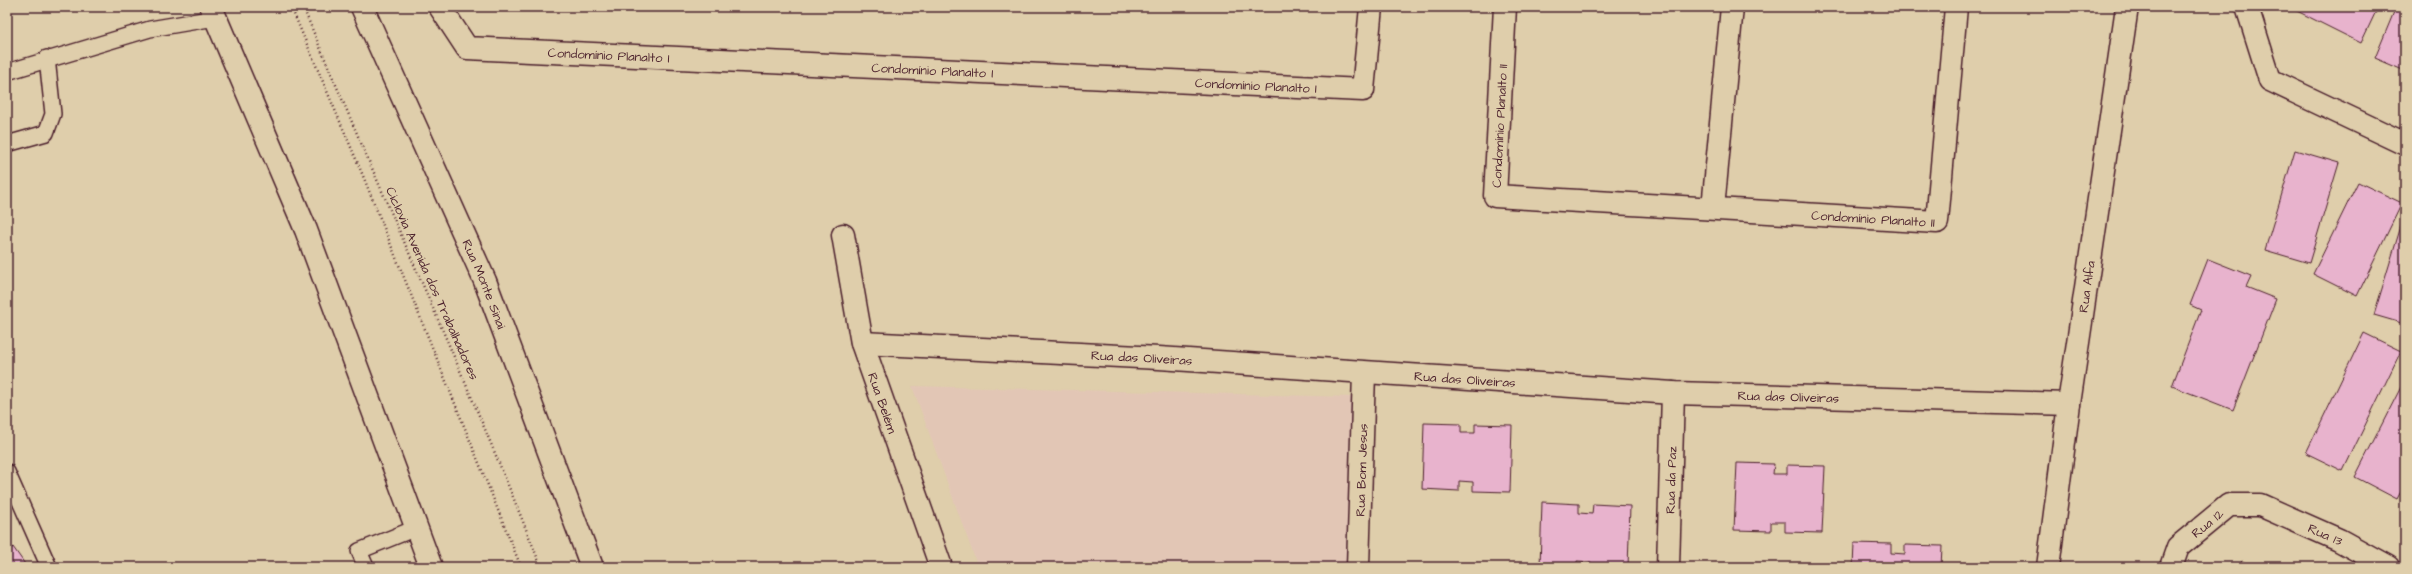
<svg xmlns="http://www.w3.org/2000/svg" width="2412" height="574" font-family="'Architects Daughter',sans-serif">
	<rect width="100%" height="100%" fill="#dfceab"/>
	<filter id="ink" filterUnits="userSpaceOnUse"><feTurbulence type="fractalNoise" baseFrequency=".025" numOctaves="2"/><feDisplacementMap in="SourceGraphic" scale="8" xChannelSelector="R" yChannelSelector="G"/><feConvolveMatrix kernelMatrix="1 2 1 2 8 2 1 2 1" color-interpolation-filters="sRGB"/></filter>
	<g filter="url(#ink)">
		<path fill="#e2c6b5" d="M912 386 1353 397 1349 567H978Z"/>
		<g fill="#e8b3cd" stroke="#4a1f2b">
			<path d="M2296 7H2378L2361 43 2295 10Z"/>
			<path d="M2396 7H2405V71L2375 58Z"/>
			<path d="M2295 150 2339 163 2309 263 2265 250Z"/>
			<path d="M2358 182 2402 203 2357 296 2313 274Z"/>
			<path d="M2405 213V324L2374 315Z"/>
			<path d="M2208 259 2251 276 2246 287 2276 299 2233 410 2172 386 2201 310 2190 305Z"/>
			<path d="M2364 333 2401 351 2343 471 2306 453Z"/>
			<path d="M2401 387 2405 389V484L2397 499 2355 477Z"/>
			<path d="M1424 423 1461 424V433H1475V424L1512 425 1510 492 1473 491V482L1459 481V491L1422 489Z"/>
			<path d="M1737 463 1774 464 1773 474H1787V465L1825 466 1822 533 1785 532V522H1771V531L1734 530Z"/>
			<path d="M1542 502 1579 504V513L1592 514 1593 504 1630 506 1628 567H1591V562L1577 561V567H1540Z"/>
			<path d="M1854 543 1891 544V553L1905 554V545L1942 546 1941 567H1853Z"/>
			<path d="M13 547 27 567H7V551Z"/>
			<path d="M2242 561 2254 567H2239Z"/>
		</g>
		<g fill="none" stroke-linecap="round" stroke-linejoin="round">
			<g stroke="#4a1f2b" stroke-width="18">
				<g id="lane">
					<path d="M7 72 150 29 215 18"/>
					<path d="M7 144 46 133 53 114 47 58"/>
					<path d="M7 472 49 567"/>
					<path d="M366 567 359 551 416 528"/>
				</g>
			</g>
			<g stroke="#4a1f2b" stroke-width="25">
				<g id="street">
					<path id="s1" d="M440 7 467 48 1363 90 1371 7"/>
					<path id="s2" d="M1505 7 1495 196 1937 222 1956 7"/>
					<path d="M2247 7 2270 80 2405 144"/>
					<path d="M1713 208 1732 7"/>
					<path id="s3" d="M843 235 862 343 941 567"/>
					<path id="s4" d="M862 343 1159 358 1673 393 2069 404"/>
					<path id="s5" d="M1358 567 1364 373"/>
					<path id="s6" d="M1668 567 1673 393"/>
					<path id="s7" d="M2048 567 2069 404 2127 7"/>
					<path id="s8" d="M2171 567 2178 547 2229 505H2260L2339 540 2388 567"/>
				</g>
			</g>
			<g stroke="#4a1f2b" stroke-width="25">
				<g id="secondary">
					<path d="M211 7 306 230 431 567"/>
					<path id="s9" d="M362 7 485 281 592 567"/>
				</g>
			</g>
			<g stroke="#4a1f2b" stroke-width="2.5" stroke-dasharray="1 3" stroke-linecap="butt">
				<path d="M291 7 359 166 521 567"/>
				<path d="M303 7C381 194 467 378 541 567"/>
			</g>
			<use href="#lane" stroke="#dfceab" stroke-width="15"/>
			<use href="#street" stroke="#dfceab" stroke-width="22"/>
			<use href="#secondary" stroke="#dfceab" stroke-width="22"/>
		</g>
	</g>
	<g text-anchor="middle" stroke-width="3.5" stroke-linejoin="round" paint-order="stroke">
		<g font-size="13" fill="#4a1f2b" stroke="#dfceab">
			<text dy="5" stroke="none"><textPath href="#s1" startOffset="191">Condomínio Planalto I</textPath></text>
			<text dy="5" stroke="none"><textPath href="#s1" startOffset="515">Condomínio Planalto I</textPath></text>
			<text dy="5" stroke="none"><textPath href="#s1" startOffset="839">Condomínio Planalto I</textPath></text>
			<text transform="translate(1499 126) rotate(-87)" y="5">Condomínio Planalto II</text>
			<text dy="5" stroke="none"><textPath href="#s2" startOffset="568">Condomínio Planalto II</textPath></text>
			<text transform="translate(433 283) rotate(66)" y="5">Ciclovia Avenida dos Trabalhadores</text>
			<text dy="5" stroke="none"><textPath href="#s9" startOffset="303">Rua Monte Sinai</textPath></text>
			<text dy="5" stroke="none"><textPath href="#s7" startOffset="283">Rua Alfa</textPath></text>
			<text dy="5" stroke="none"><textPath href="#s4" startOffset="280">Rua das Oliveiras</textPath></text>
			<text dy="5" stroke="none"><textPath href="#s4" startOffset="604">Rua das Oliveiras</textPath></text>
			<text dy="5" stroke="none"><textPath href="#s4" startOffset="928">Rua das Oliveiras</textPath></text>
			<text dy="5" stroke="none"><textPath href="#s3" startOffset="173">Rua Belém</textPath></text>
			<text dy="5" stroke="none"><textPath href="#s5" startOffset="97">Rua Bom Jesus</textPath></text>
			<text dy="5" stroke="none"><textPath href="#s6" startOffset="87">Rua da Paz</textPath></text>
			<text dy="5" stroke="none"><textPath href="#s8" startOffset="59">Rua 12</textPath></text>
			<text dy="5" stroke="none"><textPath href="#s8" startOffset="190">Rua 13</textPath></text>
		</g>
	</g>
	<rect width="2412" height="574" fill="none" stroke="#dfceab" stroke-width="24"/>
	<rect x="12" y="12" width="2388" height="550" fill="none" stroke="#4a1f2b" stroke-width="1.5" filter="url(#ink)"/>
</svg>
